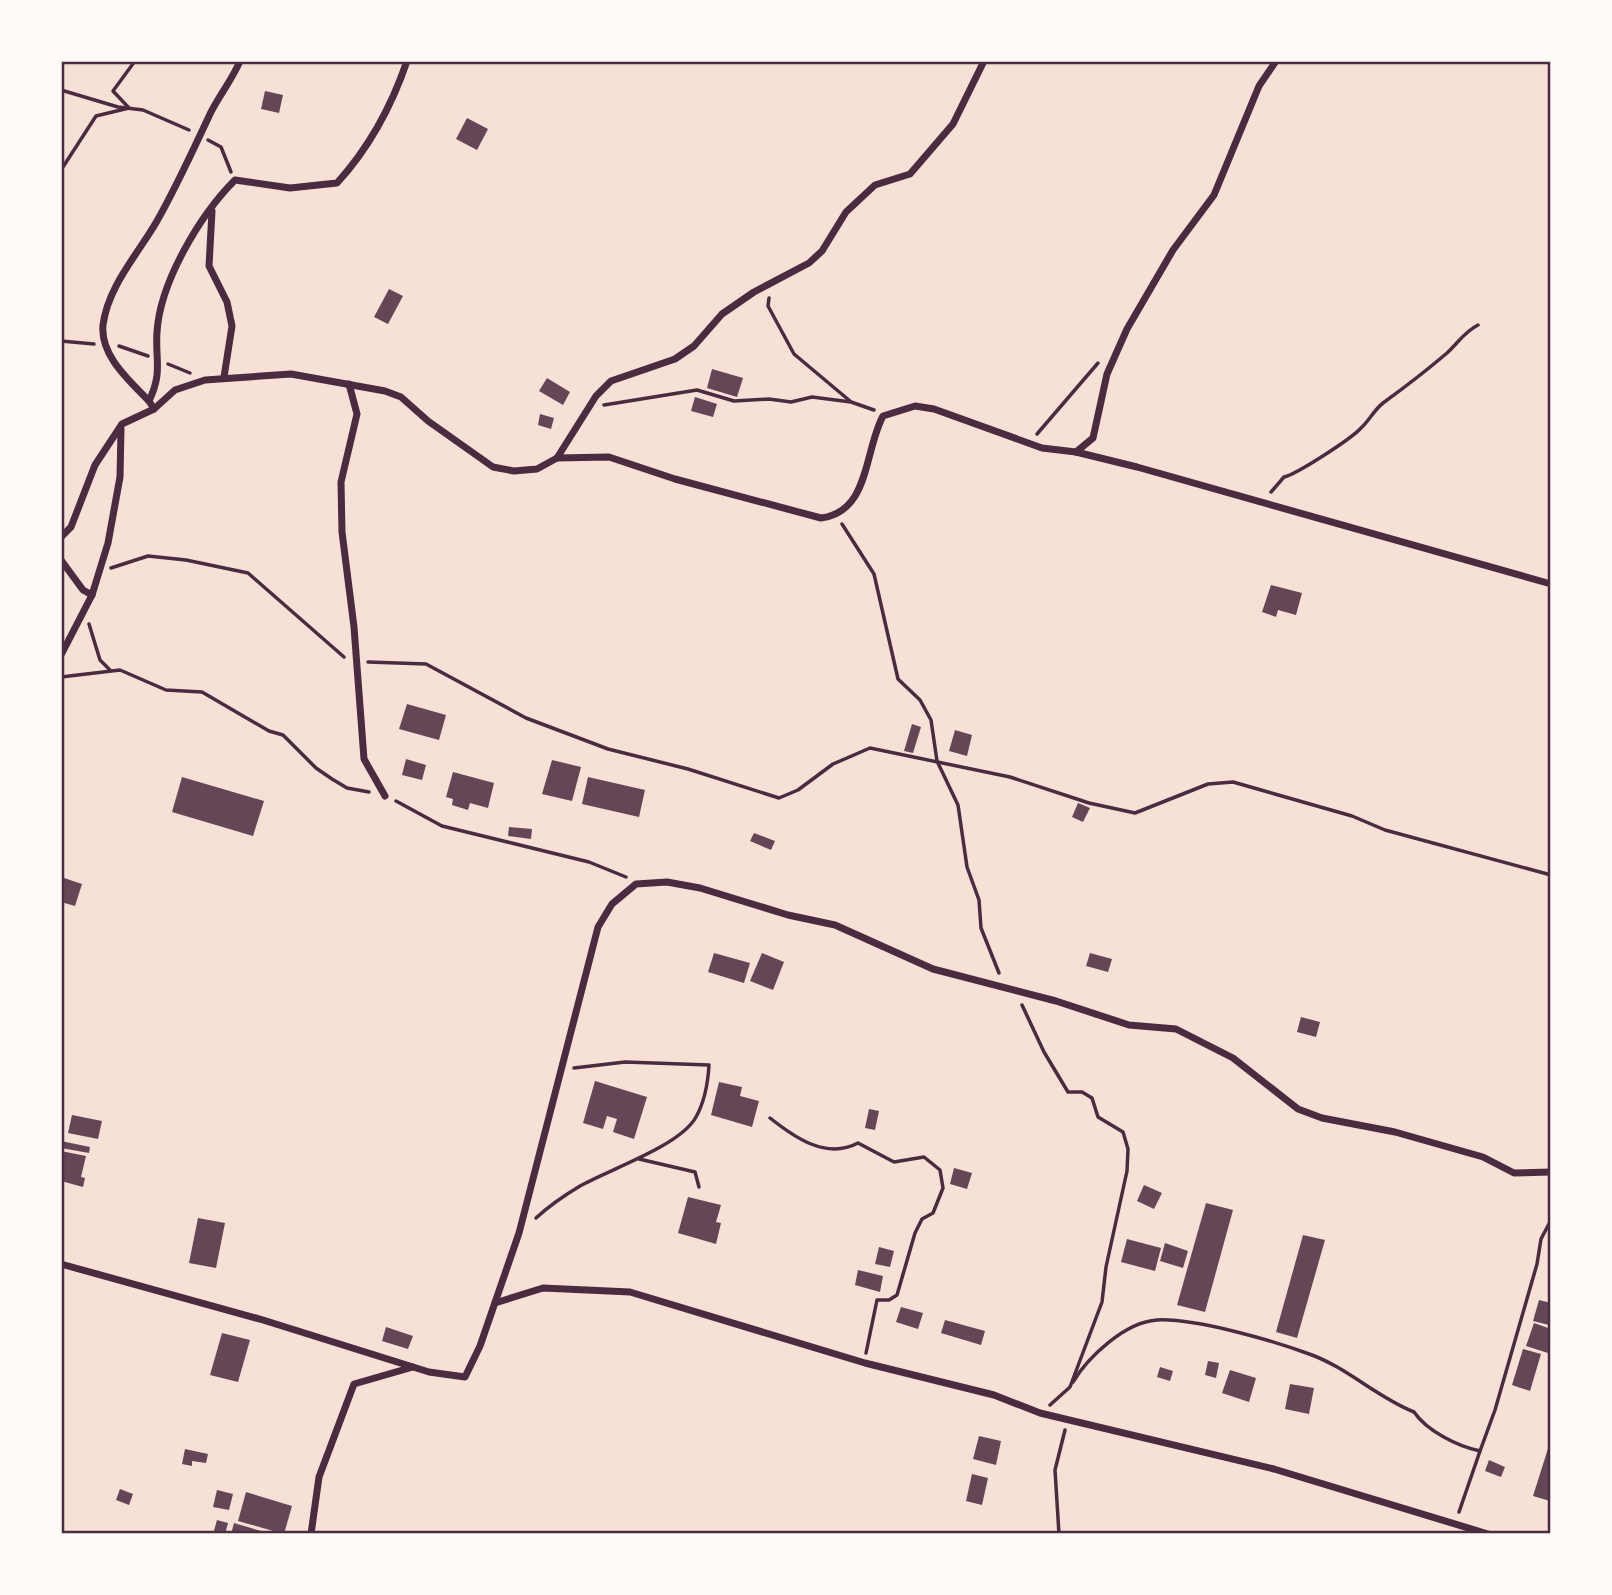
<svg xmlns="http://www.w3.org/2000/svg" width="1612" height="1595" font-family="'Fira Sans',sans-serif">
	<rect width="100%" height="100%" fill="#f7e1d7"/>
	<g fill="#644757">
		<path d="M265 91 283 95 279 113 261 109Z"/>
		<path d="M467 118 488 129 477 150 456 139Z"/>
		<path d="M389 289 403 296 388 324 374 317Z"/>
		<path d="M712 369 743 378 737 397 707 388Z"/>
		<path d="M547 378 570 392 563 405 539 391Z"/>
		<path d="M695 397 717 404 713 417 691 411Z"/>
		<path d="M540 414 554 418 551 429 538 425Z"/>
		<path d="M1271 585 1302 593 1296 615 1278 610 1276 617 1262 612Z"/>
		<path d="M407 704 446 715 439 740 399 729Z"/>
		<path d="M912 724 921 727 913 753 904 751Z"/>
		<path d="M955 730 972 735 967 756 949 751Z"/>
		<path d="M406 759 426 765 422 780 402 775Z"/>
		<path d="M552 760 581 767 572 801 542 794Z"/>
		<path d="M453 772 494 783 488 808 470 803 468 810 452 805 453 799 446 797Z"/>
		<path d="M182 777 264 801 253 836 172 812Z"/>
		<path d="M588 777 645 790 639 817 582 804Z"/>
		<path d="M1078 803 1090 808 1083 822 1072 817Z"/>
		<path d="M509 827 532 829 531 839 508 836Z"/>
		<path d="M754 833 775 841 771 850 750 841Z"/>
		<path d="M61 877 82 884 75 906 61 902Z"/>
		<path d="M714 953 750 963 744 983 708 972Z"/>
		<path d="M762 953 784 962 773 990 750 981Z"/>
		<path d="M1090 953 1112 959 1108 972 1086 966Z"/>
		<path d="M1301 1017 1320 1022 1316 1037 1297 1032Z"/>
		<path d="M595 1081 647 1097 634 1139 613 1132 617 1119 607 1116 603 1129 583 1123Z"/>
		<path d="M719 1082 742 1087 740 1096 759 1101 752 1127 711 1115Z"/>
		<path d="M869 1109 879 1111 875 1130 865 1128Z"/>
		<path d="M72 1115 102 1121 98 1139 68 1133Z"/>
		<path d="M61 1141 90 1147 89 1153 61 1148Z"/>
		<path d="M61 1151 86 1156 81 1177 85 1178 83 1187 61 1181Z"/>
		<path d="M954 1168 972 1173 967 1189 950 1184Z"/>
		<path d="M1144 1185 1162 1193 1154 1209 1137 1201Z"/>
		<path d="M688 1197 721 1205 716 1222 721 1223 716 1244 678 1233Z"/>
		<path d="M1206 1203 1233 1210 1205 1312 1177 1305Z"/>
		<path d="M198 1218 225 1223 216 1268 189 1263Z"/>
		<path d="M1303 1235 1325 1240 1297 1338 1276 1332Z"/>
		<path d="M1127 1239 1161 1248 1155 1271 1121 1262Z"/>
		<path d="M1165 1243 1188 1251 1183 1268 1160 1261Z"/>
		<path d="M879 1247 894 1251 890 1267 875 1264Z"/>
		<path d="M858 1270 883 1276 880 1292 855 1285Z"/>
		<path d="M1539 1300 1551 1303 1549 1325 1533 1321Z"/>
		<path d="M901 1307 923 1313 918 1329 896 1322Z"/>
		<path d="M945 1320 985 1331 981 1345 941 1333Z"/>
		<path d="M1534 1323 1551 1329V1354L1526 1346Z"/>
		<path d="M386 1327 413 1336 408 1349 382 1341Z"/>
		<path d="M222 1333 250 1340 238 1382 210 1375Z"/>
		<path d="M1523 1349 1541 1354 1530 1391 1512 1385Z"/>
		<path d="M1208 1361 1219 1363 1216 1378 1205 1375Z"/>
		<path d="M1160 1367 1173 1371 1170 1381 1157 1377Z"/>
		<path d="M1230 1370 1256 1378 1249 1402 1222 1393Z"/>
		<path d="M1290 1384 1314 1388 1309 1414 1285 1409Z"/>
		<path d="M979 1436 1001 1441 996 1465 973 1459Z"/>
		<path d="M1551 1439V1497L1550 1501 1533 1496Z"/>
		<path d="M185 1449 208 1454 206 1463 192 1461V1466L182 1464Z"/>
		<path d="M1489 1460 1505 1467 1501 1477 1485 1471Z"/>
		<path d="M972 1474 988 1478 982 1505 966 1501Z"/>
		<path d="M120 1489 133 1494 129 1505 116 1500Z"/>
		<path d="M217 1490 233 1494 229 1510 213 1507Z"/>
		<path d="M246 1492 292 1506 284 1534 238 1521Z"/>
		<path d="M217 1520 228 1523 225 1534H213Z"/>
		<path d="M234 1523 268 1533V1534H231Z"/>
	</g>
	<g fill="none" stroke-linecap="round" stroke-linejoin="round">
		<g stroke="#4a2c40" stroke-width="3.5">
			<path d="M61 90 118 107 143 110 189 130"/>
			<path d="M208 140 221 147 231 172"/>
			<path d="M61 170 96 116 129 108 113 91 135 61"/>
			<path d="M769 298 768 306 794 354 850 401"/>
			<path d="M61 341 94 344"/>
			<path d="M119 346 148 356"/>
			<path d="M168 364 190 373"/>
			<path d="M604 405 697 390 734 401 769 399 791 402 812 397 851 402 874 410"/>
			<path d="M1037 434 1098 363"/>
			<path d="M1271 492 1284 477C1297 474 1351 439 1361 428 1369 421 1374 410 1383 403 1405 387 1426 371 1447 353 1458 343 1464 332 1478 325"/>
			<path d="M842 524 874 574 898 679 920 700 931 720 937 761 958 805 967 867 979 900 981 928 999 973"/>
			<path d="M111 568 148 556 186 560 248 573 344 657"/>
			<path d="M89 624 100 660 110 670"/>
			<path d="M368 662 426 664 526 718 608 749 688 769 779 798 798 790 833 764 870 748 1010 777 1089 803 1135 813 1208 784 1233 782 1352 816 1385 830 1551 875"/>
			<path d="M61 677 120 670 166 690 202 692 269 731 283 735 316 768 332 779 347 788 369 792"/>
			<path d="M396 801 442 826 589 862 626 877"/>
			<path d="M1022 1005 1044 1052 1068 1092H1082L1092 1098 1098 1117 1123 1132 1128 1149 1127 1171 1106 1267 1102 1302 1070 1387 1050 1405"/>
			<path d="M770 1118C794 1137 826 1160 858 1143L894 1162 924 1157 940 1170 943 1188 933 1213 922 1219 915 1233 897 1295 889 1300H877L866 1353"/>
			<path d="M639 1159 695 1172 699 1187"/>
			<path d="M536 1218C549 1206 565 1195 580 1186 610 1169 680 1146 696 1117 705 1101 708 1082 709 1065L625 1062 574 1068"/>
			<path d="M1073 1382C1088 1357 1125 1322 1157 1320 1195 1318 1275 1341 1312 1355 1349 1369 1378 1398 1414 1412 1427 1431 1457 1446 1480 1451L1495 1410 1537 1264 1541 1239 1551 1220"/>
			<path d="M1459 1512 1480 1451"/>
			<path d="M1059 1534 1055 1470 1065 1430"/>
		</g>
		<g stroke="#4a2c40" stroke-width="7">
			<path d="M212 211 209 266 227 302 232 326 224 377"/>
			<path d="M349 384 357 414 341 482 342 532 354 627 364 759 385 796"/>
			<path d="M149 401C130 381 100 356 103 325 108 286 138 254 157 221 177 186 194 148 211 112 220 94 232 80 240 61"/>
			<path d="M154 409 149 401C163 372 155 360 157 332 160 282 200 215 235 180L290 188 337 183C368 149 392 105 407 61"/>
			<path d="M1076 452 1093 438 1107 374 1127 329 1173 250 1214 195 1259 86 1276 61"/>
			<path d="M557 458 596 396 611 381 675 359 694 346 722 314 754 292 809 263 822 251 846 212 875 185 910 174 953 124 984 61"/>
			<path d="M61 537 71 527 95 465 122 424 154 409 175 390 205 380 291 374 385 391 401 397 428 421 493 467 514 471 537 469 557 458 609 457 675 479 821 518C870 512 864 451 883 416L915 406 934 409 1042 448 1076 452 1137 467 1551 584"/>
			<path d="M61 560 83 590 92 595"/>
			<path d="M61 655 92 595 108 543 120 477 121 429"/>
			<path d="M61 1264 263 1320 429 1372 465 1377 480 1346 519 1233 598 927 612 904 636 884 667 882 700 888 788 915 835 925 933 969 1056 1001 1129 1025 1176 1029 1233 1058 1298 1109 1322 1118 1395 1132 1483 1157 1514 1173 1551 1172"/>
			<path d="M495 1303 543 1288 630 1292 865 1363 994 1395 1040 1413 1274 1469 1488 1534"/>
			<path d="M311 1534 319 1477 354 1384 413 1367"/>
		</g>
	</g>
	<rect width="1612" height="1595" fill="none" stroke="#fffaf5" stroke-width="126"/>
	<rect x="63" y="63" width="1486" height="1469" fill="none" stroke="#4a2c40" stroke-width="2.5"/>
</svg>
